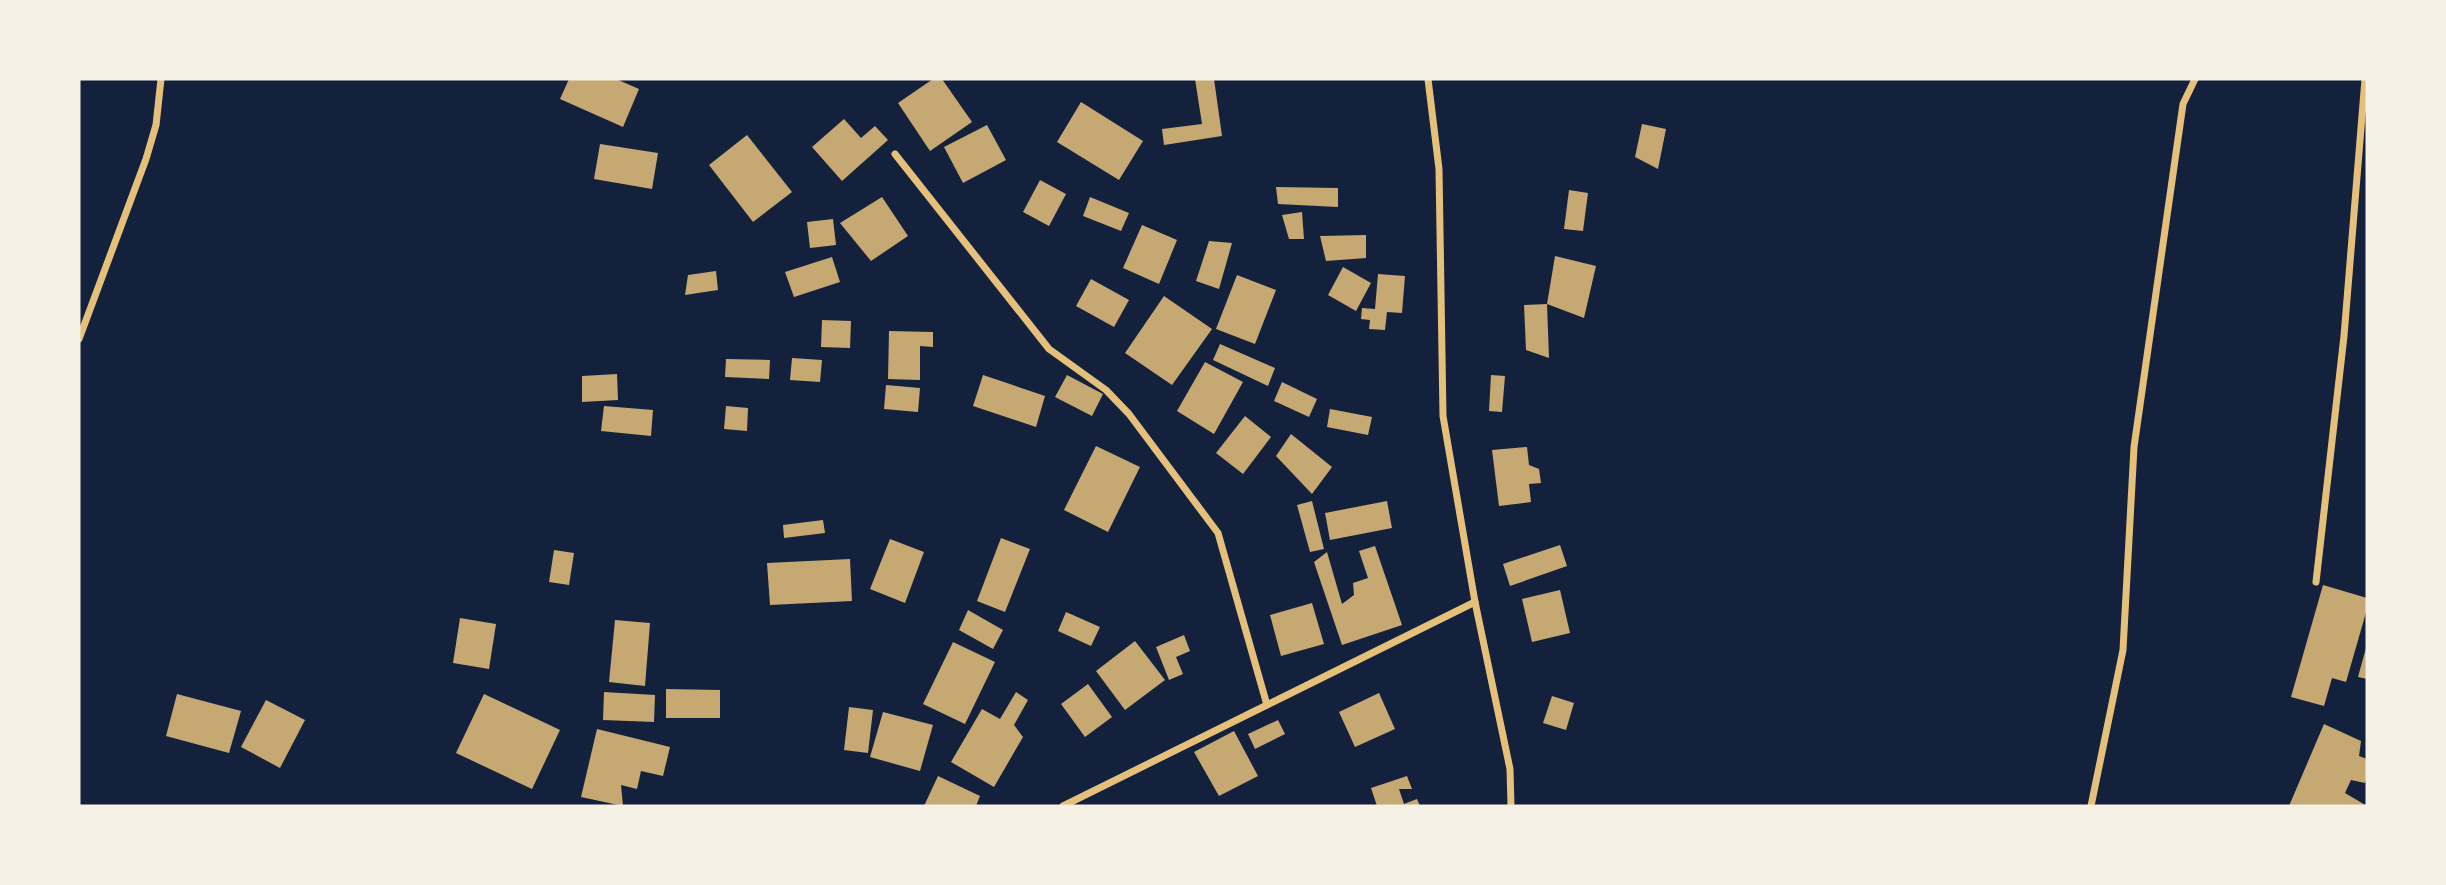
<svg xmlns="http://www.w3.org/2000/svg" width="2446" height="885" font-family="'DM Sans',sans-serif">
	<rect width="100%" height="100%" fill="#14213d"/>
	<g fill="#c6a872">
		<path d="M569 79H616L639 89 623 127 560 99Z"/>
		<path d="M933 79H942L972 122 930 151 898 103Z"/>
		<path d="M1195 79H1214L1222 136 1164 145 1162 129 1202 124Z"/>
		<path d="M1081 102 1143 141 1119 180 1057 142Z"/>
		<path d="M844 119 861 138 875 126 888 140 842 181 812 147Z"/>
		<path d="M1642 124 1666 129 1658 169 1635 157Z"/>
		<path d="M987 125 1006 160 963 183 944 147Z"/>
		<path d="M747 135 792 192 753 222 709 165Z"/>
		<path d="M600 144 658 153 652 189 594 179Z"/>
		<path d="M1040 180 1066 194 1049 226 1023 212Z"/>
		<path d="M1276 187 1338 188V207L1278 204Z"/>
		<path d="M1569 190 1588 193 1583 231 1564 229Z"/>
		<path d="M882 197 908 236 871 261 840 223Z"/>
		<path d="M1090 197 1129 213 1121 231 1083 216Z"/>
		<path d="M1302 212 1304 239H1289L1282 215Z"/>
		<path d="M833 219 836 245 810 248 807 222Z"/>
		<path d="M1142 225 1177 240 1159 284 1123 268Z"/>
		<path d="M1366 235V258L1326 261 1320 236Z"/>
		<path d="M1209 241 1232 243 1219 289 1196 281Z"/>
		<path d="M1555 256 1596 266 1584 318 1547 304Z"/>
		<path d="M832 257 840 282 794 297 785 272Z"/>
		<path d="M1343 267 1371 283 1356 311 1328 295Z"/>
		<path d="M716 271 718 290 685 295 688 275Z"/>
		<path d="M1378 274 1405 276 1402 313 1387 312 1385 330 1369 329 1370 320 1361 319 1362 308 1375 309Z"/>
		<path d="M1237 275 1276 290 1255 344 1216 329Z"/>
		<path d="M1091 279 1129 300 1114 327 1076 306Z"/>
		<path d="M1164 296 1212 329 1172 385 1125 353Z"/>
		<path d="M1547 304 1549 358 1526 350 1524 305Z"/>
		<path d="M822 320 851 321 850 348 821 347Z"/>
		<path d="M889 331 933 332V347L920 346V380L888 379Z"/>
		<path d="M1220 344 1275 368 1268 386 1213 360Z"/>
		<path d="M792 358 822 360 820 382 790 380Z"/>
		<path d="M726 359 770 360 769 379 725 377Z"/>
		<path d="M1205 362 1243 382 1214 434 1177 411Z"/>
		<path d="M617 374 618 400 582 402V376Z"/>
		<path d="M983 375 1045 396 1036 427 973 406Z"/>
		<path d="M1067 375 1103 394 1092 416 1055 397Z"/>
		<path d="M1491 375 1505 376 1502 412 1489 411Z"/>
		<path d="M1282 382 1317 399 1309 417 1274 401Z"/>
		<path d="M886 385 920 388 918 412 884 409Z"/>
		<path d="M604 406 653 410 651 436 601 431Z"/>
		<path d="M726 406 748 408 747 431 724 429Z"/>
		<path d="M1330 409 1372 417 1368 435 1327 427Z"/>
		<path d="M1245 416 1271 437 1243 474 1216 453Z"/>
		<path d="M1291 434 1332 467 1312 494 1276 456Z"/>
		<path d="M1096 446 1140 467 1108 532 1064 510Z"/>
		<path d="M1527 447 1529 465 1539 469 1541 483 1529 484 1531 502 1499 506 1492 450Z"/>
		<path d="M1312 501 1324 549 1310 552 1297 505Z"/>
		<path d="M1387 501 1392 528 1330 540 1325 513Z"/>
		<path d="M823 520 825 533 784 538 783 525Z"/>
		<path d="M1001 538 1030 549 1005 612 977 601Z"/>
		<path d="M890 539 924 552 905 603 870 589Z"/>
		<path d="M1560 545 1567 566 1510 586 1503 564Z"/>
		<path d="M1375 546 1402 625 1342 645 1314 562 1327 552 1342 604 1354 595 1353 583 1368 578 1359 551Z"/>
		<path d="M554 550 574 553 569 585 549 582Z"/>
		<path d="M850 559 852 601 770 605 767 563Z"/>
		<path d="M2323 585 2367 598V609L2346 682 2332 678 2324 706 2291 697Z"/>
		<path d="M1560 590 1570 633 1532 642 1522 599Z"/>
		<path d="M1312 603 1324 644 1281 656 1270 615Z"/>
		<path d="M968 610 1003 630 993 649 959 630Z"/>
		<path d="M1066 612 1100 627 1091 646 1058 631Z"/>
		<path d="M460 618 496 624 489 669 453 663Z"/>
		<path d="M615 620 650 623 645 686 609 682Z"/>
		<path d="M1184 635 1190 651 1176 657 1183 674 1169 680 1156 647Z"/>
		<path d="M1135 641 1165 680 1125 710 1096 671Z"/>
		<path d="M953 642 995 662 965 724 923 704Z"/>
		<path d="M2366 648H2367V679L2358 677Z"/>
		<path d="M1088 684 1112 717 1085 737 1061 704Z"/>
		<path d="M666 689 720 690V718H666Z"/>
		<path d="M604 692 655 695 654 722 603 720Z"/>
		<path d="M1016 692 1028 700 1014 725 1023 737 994 787 951 762 982 709 1000 719Z"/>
		<path d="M1379 693 1395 729 1355 747 1339 712Z"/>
		<path d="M177 694 241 711 229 753 166 736Z"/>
		<path d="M484 694 560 730 532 789 456 753Z"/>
		<path d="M1552 696 1574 703 1566 730 1543 723Z"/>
		<path d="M266 700 305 720 280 768 241 747Z"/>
		<path d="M849 707 873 710 868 753 844 750Z"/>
		<path d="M883 712 933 725 920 771 870 757Z"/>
		<path d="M1278 720 1285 734 1255 749 1248 734Z"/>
		<path d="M2324 724 2361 741 2359 756 2367 759V777L2365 783 2351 780 2345 793 2367 806H2289Z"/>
		<path d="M597 729 670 747 663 776 641 771 637 789 621 785 623 806 581 797Z"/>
		<path d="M1234 731 1258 776 1219 796 1194 752Z"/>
		<path d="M938 776 980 796 976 806H924Z"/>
		<path d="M1407 776 1412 789H1399L1404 804 1417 799 1420 806H1377L1371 788Z"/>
	</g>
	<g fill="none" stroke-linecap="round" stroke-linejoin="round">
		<g stroke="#e5c07b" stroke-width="7">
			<path d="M1428 79 1439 169 1443 416 1475 602 1510 769 1511 806"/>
			<path d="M895 154 1049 349 1106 390 1129 414 1218 533 1267 705"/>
			<path d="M79 339 146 159 156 125 161 79"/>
			<path d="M2316 582 2344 336 2365 79"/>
			<path d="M1063 806 1475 602"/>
			<path d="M2091 806 2123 650 2134 447 2183 104 2195 79"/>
		</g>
	</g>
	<rect width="2446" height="885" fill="none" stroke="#f6f1e7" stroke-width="161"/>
</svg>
